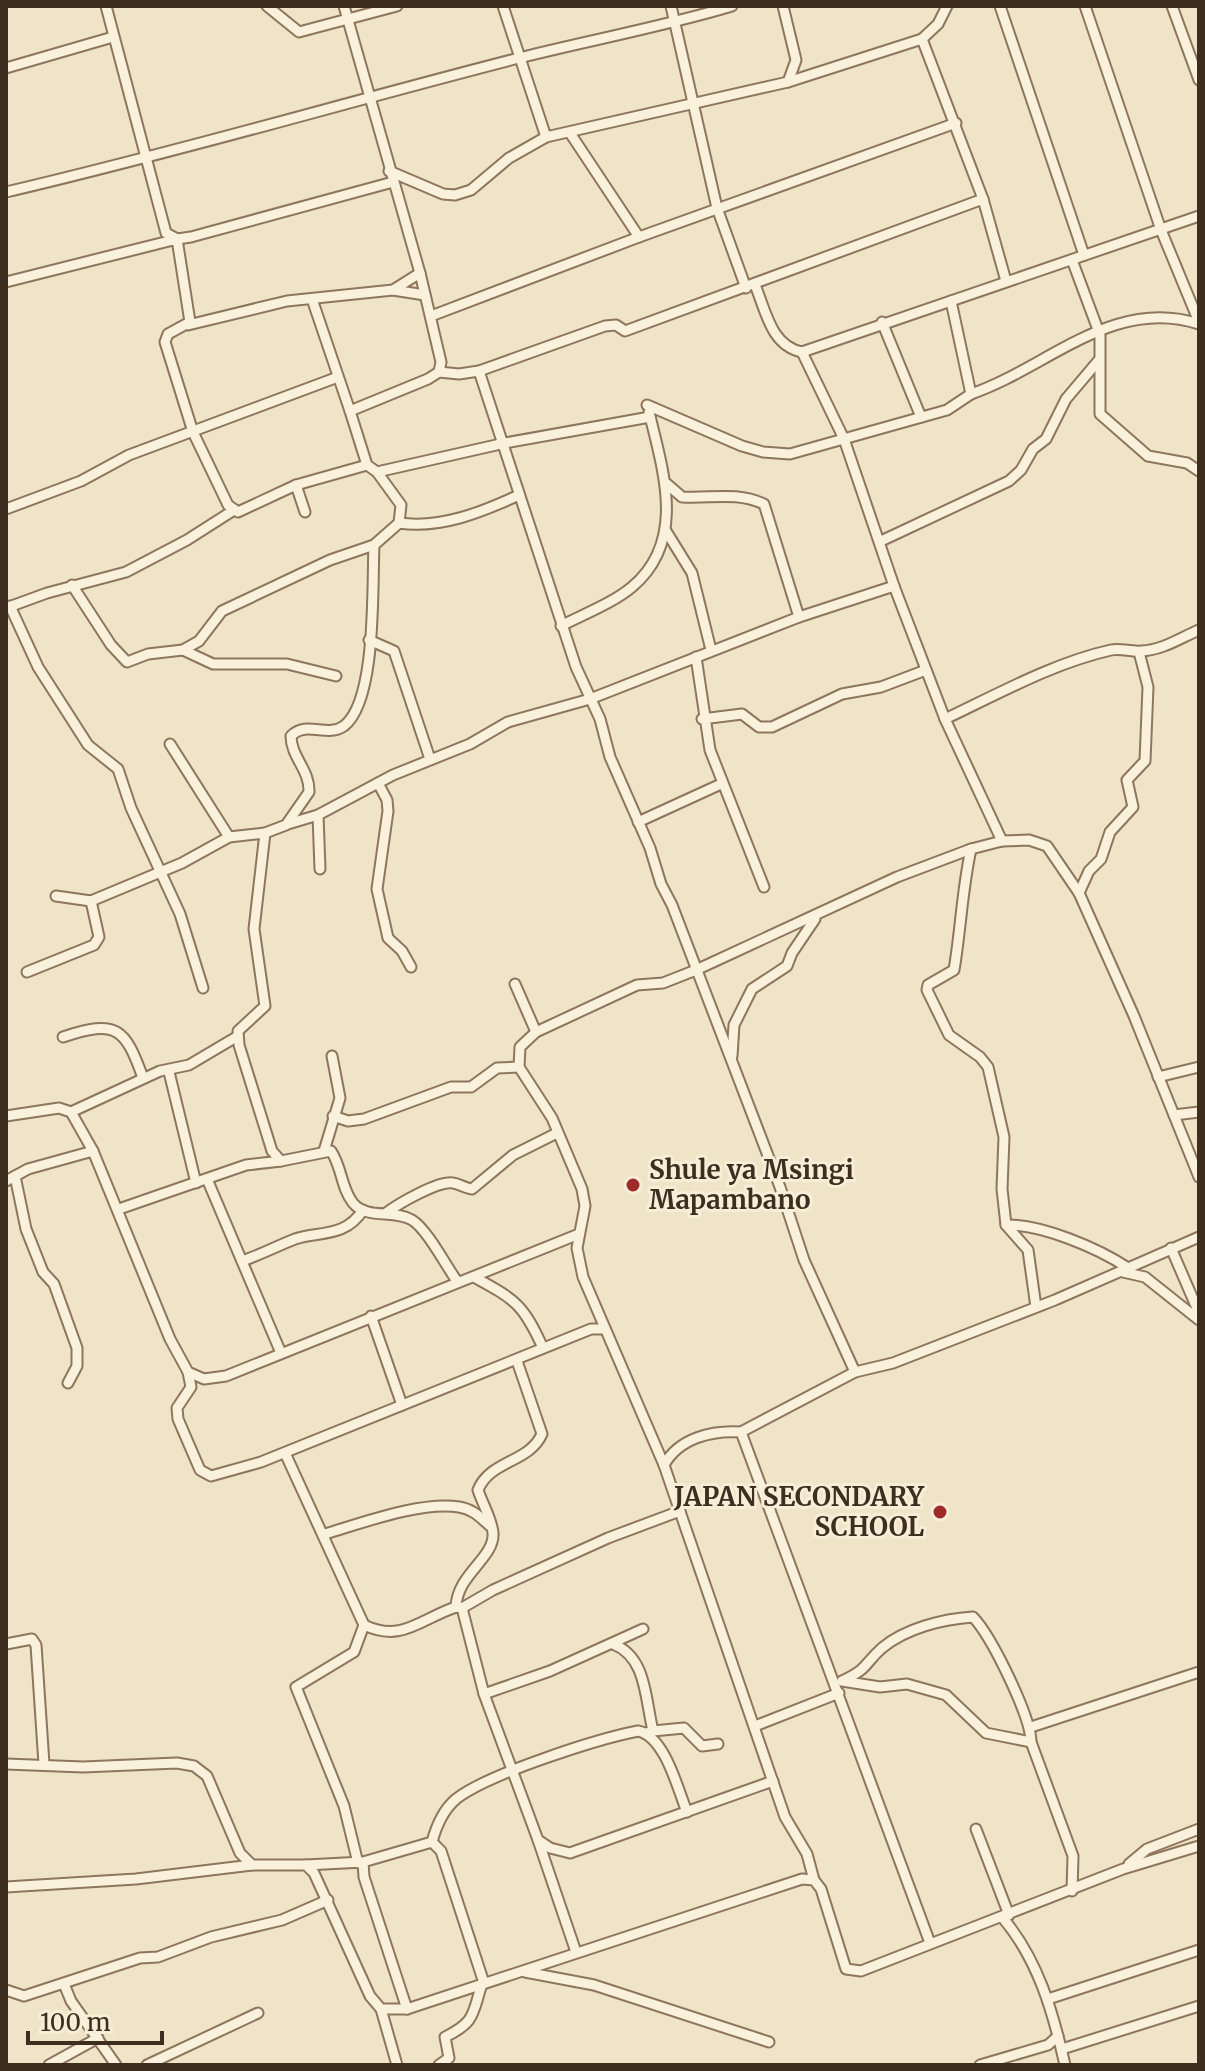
<svg xmlns="http://www.w3.org/2000/svg" width="1205" height="2071" font-family="Merriweather,serif">
	<rect width="100%" height="100%" fill="#f0e4c8"/>
	<g fill="none" stroke-linecap="round" stroke-linejoin="round">
		<g stroke="#8d765c" stroke-width="13">
			<g id="street">
				<path d="M106 6 166 233 177 239 191 237 393 182"/>
				<path d="M267 6 299 32 397 6"/>
				<path d="M503 6 546 137"/>
				<path d="M671 6 717 208 746 288"/>
				<path d="M783 6 796 60 788 82"/>
				<path d="M1000 6 1084 255"/>
				<path d="M1085 6 1161 230 1199 322"/>
				<path d="M1172 6 1199 80"/>
				<path d="M922 39 983 199 1006 281"/>
				<path d="M6 68 113 37"/>
				<path d="M570 133 639 237"/>
				<path d="M389 171 443 194 455 195 471 190 509 158 546 137 788 82 922 39 938 24 947 6"/>
				<path d="M6 192C178 152 347 102 519 58 590 40 662 27 732 6"/>
				<path d="M1072 260 1100 335V414L1148 456 1187 463 1199 471"/>
				<path d="M6 282 177 239 190 322 168 334 165 342 193 432 228 505 238 512 296 485 367 465"/>
				<path d="M755 285C766 311 771 346 802 352L1199 216"/>
				<path d="M393 290 425 295"/>
				<path d="M312 299 350 411"/>
				<path d="M431 316 639 237 956 123"/>
				<path d="M882 322 921 417"/>
				<path d="M188 325 287 301 393 290 420 273"/>
				<path d="M802 352 844 439 894 586 945 719 1002 841"/>
				<path d="M479 371 576 667 600 719 610 757 650 848 661 884 672 905 780 1187 804 1260 855 1372"/>
				<path d="M439 372 459 374 479 371 605 326 616 325 625 331 983 199"/>
				<path d="M971 394C1047 368 1113 296 1199 324"/>
				<path d="M647 405 742 446 763 452 790 454 947 410 971 394 951 301"/>
				<path d="M377 472 505 443 650 417"/>
				<path d="M667 484 682 497C711 499 735 491 764 504L799 617"/>
				<path d="M296 485 305 512"/>
				<path d="M6 509 81 481 129 455 338 377"/>
				<path d="M399 523C441 529 482 512 519 495"/>
				<path d="M666 531 692 573 711 650"/>
				<path d="M881 541 1009 481 1021 470 1033 449 1046 439 1066 399 1099 360"/>
				<path d="M72 585 111 645 127 662 148 654 183 650 213 664H287L336 676"/>
				<path d="M10 606 38 667 88 745 118 769 131 808 180 914 203 988"/>
				<path d="M6 608 47 593 126 572 187 540 234 510"/>
				<path d="M561 626C584 614 613 603 632 587 687 541 663 471 649 412"/>
				<path d="M369 640 394 651 430 759"/>
				<path d="M183 650 199 641 222 611 330 560 374 545"/>
				<path d="M696 657 710 750 764 887"/>
				<path d="M702 719 742 714 759 727H772L842 694 881 687 926 670"/>
				<path d="M945 719C998 694 1053 663 1111 650 1121 648 1131 652 1141 651 1163 650 1180 638 1199 630"/>
				<path d="M170 744 229 837"/>
				<path d="M378 783 387 800 388 811 377 889 388 938 402 951 411 967"/>
				<path d="M318 815 320 869"/>
				<path d="M638 822 721 784"/>
				<path d="M288 824 318 815 393 775 470 744 508 722 590 699 799 617 894 586"/>
				<path d="M265 833 254 929 265 1006 238 1031 239 1045 272 1151 281 1161 331 1151C342 1167 341 1188 353 1203 367 1220 394 1209 412 1220 427 1229 446 1266 457 1281"/>
				<path d="M971 849C962 890 961 928 954 970L928 985 927 990 949 1035 980 1057 988 1067 1004 1137 1002 1189 1006 1225 1028 1250 1036 1307"/>
				<path d="M1079 893 1089 871 1101 859 1110 832 1133 807 1127 780 1145 761 1148 687 1139 652"/>
				<path d="M56 896 91 901 182 863 229 837 265 833 286 825 309 792C310 770 291 757 291 736 307 720 327 738 344 726 377 701 372 586 374 545L399 523 401 505 377 472 367 465 350 411 428 379 439 372 441 362 420 273 344 6"/>
				<path d="M27 972 94 945 99 937 91 901"/>
				<path d="M515 984 536 1032"/>
				<path d="M63 1037C117 1019 125 1028 143 1078"/>
				<path d="M732 1056 734 1025 752 989 787 966 792 953 815 919"/>
				<path d="M169 1072 196 1183"/>
				<path d="M1158 1077 1199 1067"/>
				<path d="M71 1112 93 1151 170 1339 188 1372 204 1379 226 1376 579 1234"/>
				<path d="M1174 1115 1199 1112"/>
				<path d="M6 1116 59 1108 71 1112 160 1071 189 1065 238 1036"/>
				<path d="M333 1116 348 1121 364 1119 451 1087H471L497 1068 519 1067"/>
				<path d="M324 1151 340 1098 332 1056"/>
				<path d="M15 1176 26 1229 43 1272 54 1284 77 1348V1366L68 1383"/>
				<path d="M207 1179 281 1353"/>
				<path d="M6 1181 28 1169 93 1151"/>
				<path d="M119 1209 246 1165 281 1161"/>
				<path d="M386 1213C398 1204 439 1180 453 1183 460 1184 464 1188 472 1189L513 1155 557 1133"/>
				<path d="M1006 1225C1041 1224 1098 1248 1128 1268"/>
				<path d="M1171 1248 1199 1313"/>
				<path d="M242 1261C260 1255 277 1246 295 1239 319 1231 345 1238 363 1210"/>
				<path d="M1123 1272 1145 1277 1199 1320"/>
				<path d="M474 1277C516 1300 523 1304 543 1348"/>
				<path d="M371 1316 402 1405"/>
				<path d="M517 1361 542 1434C529 1463 490 1460 478 1490 482 1503 492 1519 493 1533 495 1558 457 1574 456 1607L462 1608 484 1694 538 1840 550 1848 570 1853 773 1781"/>
				<path d="M188 1372 191 1387 177 1408 178 1419 200 1470 211 1476 261 1462 591 1329H605"/>
				<path d="M741 1432 855 1372 893 1363 1055 1300 1199 1237"/>
				<path d="M285 1453 364 1625 354 1652 296 1687 344 1806 358 1863"/>
				<path d="M664 1465 583 1277 577 1248 585 1206 582 1189 552 1118 519 1067 520 1047 536 1032 637 985 663 983 696 970 897 877 971 849 1002 841 1029 840 1047 846 1079 893 1134 1016 1199 1177"/>
				<path d="M325 1534C362 1523 421 1501 459 1507 473 1509 481 1518 490 1526"/>
				<path d="M462 1608 493 1590 608 1538 680 1511"/>
				<path d="M364 1625C402 1643 420 1619 456 1607"/>
				<path d="M6 1644 32 1639 36 1645 44 1764"/>
				<path d="M613 1644C647 1657 645 1699 653 1731L646 1733"/>
				<path d="M844 1680C869 1668 864 1664 882 1648 906 1628 943 1619 973 1617 992 1637 1031 1717 1031 1742L1073 1856 1072 1891"/>
				<path d="M842 1681 880 1687 907 1684 946 1695 986 1733 1031 1742"/>
				<path d="M484 1694 550 1671 643 1629"/>
				<path d="M755 1726 839 1693"/>
				<path d="M1031 1727 1199 1672"/>
				<path d="M653 1731 684 1728 702 1746 718 1744"/>
				<path d="M6 1764 83 1767 177 1763 194 1766 207 1776 240 1853 252 1865H306L314 1873 370 1996 381 2009H407L802 1879 814 1880 821 1889 846 1969 861 1971 1123 1869 1199 1846"/>
				<path d="M976 1829 1009 1915"/>
				<path d="M538 1840 576 1952"/>
				<path d="M432 1842C436 1827 443 1810 456 1799 488 1774 597 1739 638 1731 665 1736 678 1790 687 1812"/>
				<path d="M363 1862 364 1877 407 2009"/>
				<path d="M1129 1864 1147 1849 1199 1829"/>
				<path d="M306 1865 363 1862 432 1842 441 1851 484 1983"/>
				<path d="M814 1880 807 1854 785 1817 664 1465C679 1438 712 1430 741 1432L930 1943"/>
				<path d="M6 1887 136 1879 252 1865"/>
				<path d="M1002 1917C1038 1959 1053 2012 1065 2065"/>
				<path d="M525 1972 594 1985 769 2042"/>
				<path d="M64 1984 71 2001 116 2065"/>
				<path d="M6 1990 24 1996 140 1958 158 1957 211 1937 282 1920 328 1900"/>
				<path d="M1048 1999 1199 1950"/>
				<path d="M381 2009 397 2065"/>
				<path d="M1062 2049 1199 2006"/>
				<path d="M49 2065 98 2038"/>
				<path d="M147 2065 258 2013"/>
				<path d="M439 2065 449 2058 445 2037C476 2022 472 2014 482 1984"/>
				<path d="M980 2065 1048 2045 1058 2036"/>
			</g>
		</g>
		<use href="#street" stroke="#faf1dc" stroke-width="9"/>
	</g>
	<g fill="#9e2a2b" stroke="#f7eed8" stroke-width="3">
		<circle cx="633" cy="1185" r="8"/>
		<circle cx="940" cy="1512" r="8"/>
	</g>
	<g text-anchor="middle" stroke-width="6" stroke-linejoin="round" paint-order="stroke">
		<g font-size="26" font-weight="bold" fill="#3d2e20" stroke="#f7eed8" text-anchor="start">
			<text x="649" y="1179">Shule ya Msingi<tspan x="649" dy="30">Mapambano</tspan></text>
			<text x="924" y="1506" text-anchor="end">JAPAN SECONDARY<tspan x="924" dy="30">SCHOOL</tspan></text>
		</g>
	</g>
	<rect width="1205" height="2071" fill="none" stroke="#3d2e20" stroke-width="16"/>
	<path d="M28 2031v12h134v-12" fill="none" stroke="#3d2e20" stroke-width="4"/>
	<text x="40" y="2031" font-size="24" fill="#3d2e20" stroke="#f7eed8" stroke-width="6" paint-order="stroke">100 m</text>
</svg>
